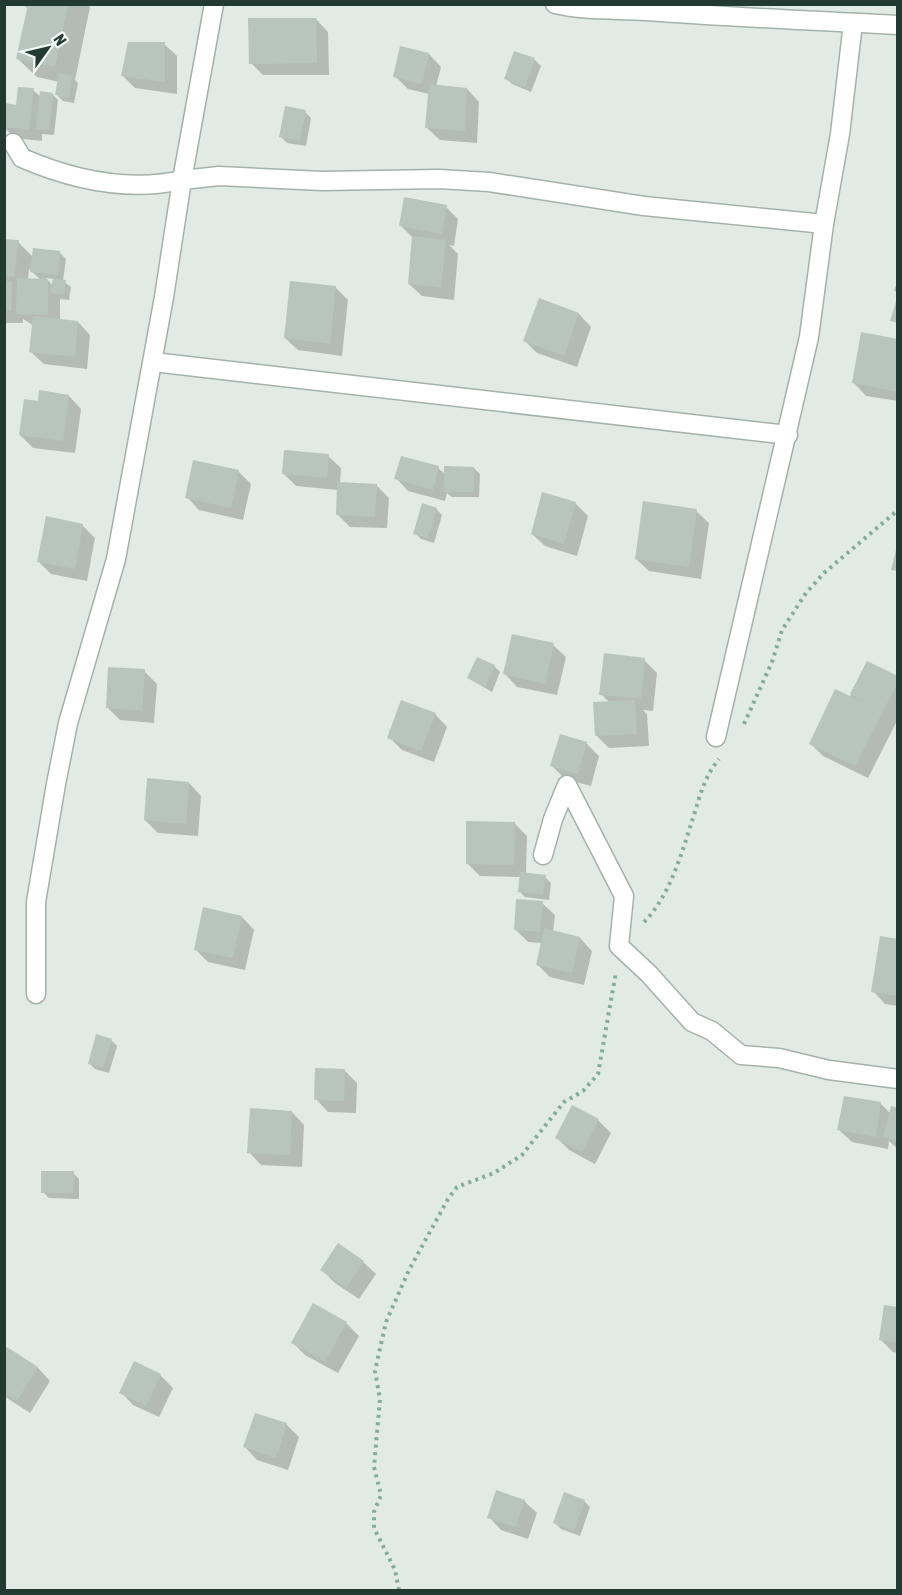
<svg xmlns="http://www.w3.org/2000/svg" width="902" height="1595" font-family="'Asap Condensed',sans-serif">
	<rect width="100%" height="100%" fill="#e1eae5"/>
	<g fill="#0003" fill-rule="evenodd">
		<path d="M21 4H87L90 7 75 80 78 83 74 103 63 101 57 95 59 82 37 77 18 59 29 9Z"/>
		<path d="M316 19 328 32 329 75H263L251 63Z"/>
		<path d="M164 44 177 56V94L135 88 123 76Z"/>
		<path d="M514 53 535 60 541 66 531 92 512 84 506 78Z"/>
		<path d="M429 54 441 67 436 87 467 89 479 102 477 143 440 140 427 128 429 94 408 89 395 76Z"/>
		<path d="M33 90 41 97 52 94 58 100 54 135 42 134V141L15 138 4 127 5 105 17 106Z"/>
		<path d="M305 112 311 118 306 146 287 143 281 137Z"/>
		<path d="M446 207 458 219 454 246 449 245 458 254 454 300 422 296 409 284 413 238 401 226Z"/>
		<path d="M4 240 18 242 33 257 60 253 66 259 63 281 71 287 69 300 60 299V320L78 322 90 335 87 369 44 364 31 352 34 326 23 319V323H4ZM29 269 41 280H28ZM46 278 54 279 53 286Z"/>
		<path d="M898 281V294L894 290Z"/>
		<path d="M336 288 348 300 342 356 298 350 285 338Z"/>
		<path d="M540 300 579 314 591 327 577 367 537 353 525 341Z"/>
		<path d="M898 341V401L866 396 854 383Z"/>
		<path d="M69 396 81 409 75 453 33 448 20 435 39 403Z"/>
		<path d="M328 456 341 468 340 484 376 485 389 498 387 528 350 527 337 514 338 490 296 486 284 474Z"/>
		<path d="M438 468 446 475 474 468 480 474 479 497H452L447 493 445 501 408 491 396 478Z"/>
		<path d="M238 471 251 484 243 520 199 510 187 497Z"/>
		<path d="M575 503 588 516 577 556 545 546 532 534Z"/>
		<path d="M436 509 442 515 434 543 421 539 415 533Z"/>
		<path d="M696 511 709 523 701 579 649 571 636 559Z"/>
		<path d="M82 525 95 538 87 581 51 574 39 562Z"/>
		<path d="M553 645 566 657 557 695 517 687 505 674Z"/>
		<path d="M644 660 657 673 653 711 643 710 647 714 649 746 609 748 597 736 610 703 601 694Z"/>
		<path d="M868 663 898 678V719L868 778 823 756 811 744 850 697Z"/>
		<path d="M494 666 500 672 492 692 468 678Z"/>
		<path d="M144 671 157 684 154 723 120 720 108 708Z"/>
		<path d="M435 714 447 727 434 762 402 750 389 737Z"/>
		<path d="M586 743 599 756 591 786 565 779 552 766Z"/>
		<path d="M189 783 201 796 198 836 158 833 145 820Z"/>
		<path d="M514 823 527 836 526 874 545 877 551 883 549 900 525 897 519 891 521 877 480 876 468 864Z"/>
		<path d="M542 903 555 915 553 932 580 938 592 951 584 985 550 977 537 964 542 943 528 942 515 929Z"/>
		<path d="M242 917 254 930 245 970 208 962 195 949Z"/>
		<path d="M898 940V1006L885 1004 873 991Z"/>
		<path d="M111 1040 117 1046 109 1073 95 1069 89 1063Z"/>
		<path d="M344 1070 357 1083 356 1113 328 1112 316 1099Z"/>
		<path d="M881 1104 890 1113 898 1109V1149L889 1141 888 1149 852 1142 839 1130Z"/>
		<path d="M573 1107 598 1120 611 1133 595 1164 569 1150 557 1138Z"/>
		<path d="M292 1112 304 1125 302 1167 261 1165 249 1152Z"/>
		<path d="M73 1173 79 1179V1199L49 1198 43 1192Z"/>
		<path d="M363 1262 376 1274 359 1299 335 1283 322 1270Z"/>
		<path d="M898 1309V1353L893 1352 880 1339Z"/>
		<path d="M346 1323 359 1336 338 1373 305 1355 293 1343Z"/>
		<path d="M8 1349 38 1368 50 1381 30 1413 4 1396V1351Z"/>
		<path d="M160 1375 173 1388 159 1417 133 1405 121 1392Z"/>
		<path d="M286 1424 299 1437 288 1470 257 1460 245 1447Z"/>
		<path d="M524 1501 537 1513 528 1539 501 1530 489 1517Z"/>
		<path d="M584 1501 590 1507 580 1536 561 1529 555 1523Z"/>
	</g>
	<g fill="#b7c5be">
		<path d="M28 4H68L55 67 16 59Z"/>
		<path d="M248 18H316L317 63 249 64Z"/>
		<path d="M128 42H165V82L121 76Z"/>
		<path d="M400 46 429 53 422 84 393 77Z"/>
		<path d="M514 51 535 58 525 87 504 79Z"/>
		<path d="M59 73 72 75 69 98 55 95Z"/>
		<path d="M429 84 467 88 465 131 425 128Z"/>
		<path d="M18 87 34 88 29 130 5 127V103L16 105Z"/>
		<path d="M40 91 53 93 49 130 36 129Z"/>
		<path d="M285 106 306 110 300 141 279 137Z"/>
		<path d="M404 197 447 205 442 234 399 226Z"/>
		<path d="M412 236 446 240 441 288 408 284Z"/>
		<path d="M4 239 19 240 14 277 4 276Z"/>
		<path d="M33 248 60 251 58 275 30 272Z"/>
		<path d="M17 278 48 279V315L16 314Z"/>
		<path d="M53 278 66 280 64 295 50 293Z"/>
		<path d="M4 281H12L11 311H4Z"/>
		<path d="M290 281 336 286 330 344 284 338Z"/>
		<path d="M539 298 579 313 564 356 523 341Z"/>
		<path d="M897 298H898V323L890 321Z"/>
		<path d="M33 316 78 321 75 357 29 352Z"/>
		<path d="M861 332 898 339V392L852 383Z"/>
		<path d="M39 390 69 395 63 441 19 435 24 399 38 401Z"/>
		<path d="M284 450 329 454 327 478 282 474Z"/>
		<path d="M401 456 439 466 433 490 394 479Z"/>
		<path d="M193 460 239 470 231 508 185 498Z"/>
		<path d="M444 466 474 467V492H444Z"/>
		<path d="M337 482 377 484 375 517 336 515Z"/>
		<path d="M542 492 576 502 564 544 531 534Z"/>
		<path d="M643 501 697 509 689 567 635 559Z"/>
		<path d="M422 503 437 508 428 538 413 534Z"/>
		<path d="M46 516 83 524 75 569 37 562Z"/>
		<path d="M897 546H898V571L891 570Z"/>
		<path d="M512 634 554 643 545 684 503 674Z"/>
		<path d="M604 653 645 658 641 699 599 695Z"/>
		<path d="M477 657 495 665 485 687 467 678Z"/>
		<path d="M867 661 898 676V682L855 766 809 744 835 689 863 702 850 694Z"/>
		<path d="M108 667 145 669 142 711 106 708Z"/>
		<path d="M401 700 436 713 421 751 387 738Z"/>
		<path d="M635 700 637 734 595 736 593 702Z"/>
		<path d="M560 734 587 742 578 774 550 766Z"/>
		<path d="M147 778 189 782 186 824 144 820Z"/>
		<path d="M466 821 515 822 514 865 466 864Z"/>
		<path d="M520 872 546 875 543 895 518 892Z"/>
		<path d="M516 899 543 901 540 932 514 930Z"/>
		<path d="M203 907 242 916 233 958 194 950Z"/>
		<path d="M544 928 580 937 572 973 536 965Z"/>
		<path d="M880 936 898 939V996L871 992Z"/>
		<path d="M96 1034 112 1039 103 1068 88 1064Z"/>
		<path d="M315 1068 345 1069 344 1101 314 1100Z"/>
		<path d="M844 1096 881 1102 876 1137 837 1130Z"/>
		<path d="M572 1105 599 1119 582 1152 555 1138Z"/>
		<path d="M891 1106 898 1108V1141L883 1137Z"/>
		<path d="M250 1108 292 1111 290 1155 247 1153Z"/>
		<path d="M41 1171H74L73 1193H41Z"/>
		<path d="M338 1243 364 1261 346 1288 320 1270Z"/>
		<path d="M313 1303 347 1322 325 1362 291 1343Z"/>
		<path d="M884 1305 898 1307V1343L879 1340Z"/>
		<path d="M7 1347 38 1367 17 1401 4 1393V1352Z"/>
		<path d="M134 1361 161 1374 146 1406 119 1393Z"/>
		<path d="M255 1413 287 1423 276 1458 243 1447Z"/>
		<path d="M496 1490 525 1500 516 1527 487 1518Z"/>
		<path d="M564 1492 585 1500 574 1531 553 1523Z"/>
	</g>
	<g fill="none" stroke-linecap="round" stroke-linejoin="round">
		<g stroke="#a4b2ac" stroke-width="21">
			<g id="minor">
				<path d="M555 4C586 11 615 9 646 11 730 17 814 21 898 25"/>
				<path d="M13 143 22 158C73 180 128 192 182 180L214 4"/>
				<path d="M153 362 788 435"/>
				<path d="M716 737 809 337 824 224 840 134 853 23"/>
				<path d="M543 855 553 819 567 785 624 896 619 946 649 974 692 1022 712 1031 741 1055 779 1058 829 1070 898 1079"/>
				<path d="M36 994V902L56 784 68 723 116 559 164 297 182 180 219 176 322 181 439 179 489 182 644 206 824 224"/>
			</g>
		</g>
		<g stroke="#84ac9c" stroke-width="4" stroke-dasharray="3 4.5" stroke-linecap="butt">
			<path d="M744 724 772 662 782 630 806 593 824 573 898 510"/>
			<path d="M644 922C670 896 682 852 693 818 700 796 704 777 719 759"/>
			<path d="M399 1590 395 1570 374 1528V1512L381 1495 374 1467 380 1399 375 1371 386 1322 409 1270 448 1199 457 1187 494 1173 522 1155 564 1102 583 1091 598 1074 616 972"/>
		</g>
		<use href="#minor" stroke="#fff" stroke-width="18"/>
	</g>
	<rect width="902" height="1595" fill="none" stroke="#233a32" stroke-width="12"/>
	<g transform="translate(48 48) rotate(56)" stroke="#f1f7f4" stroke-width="4.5" paint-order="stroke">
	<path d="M0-4.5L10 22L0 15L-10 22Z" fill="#233a32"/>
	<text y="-9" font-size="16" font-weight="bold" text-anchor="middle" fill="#233a32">N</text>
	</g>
</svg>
